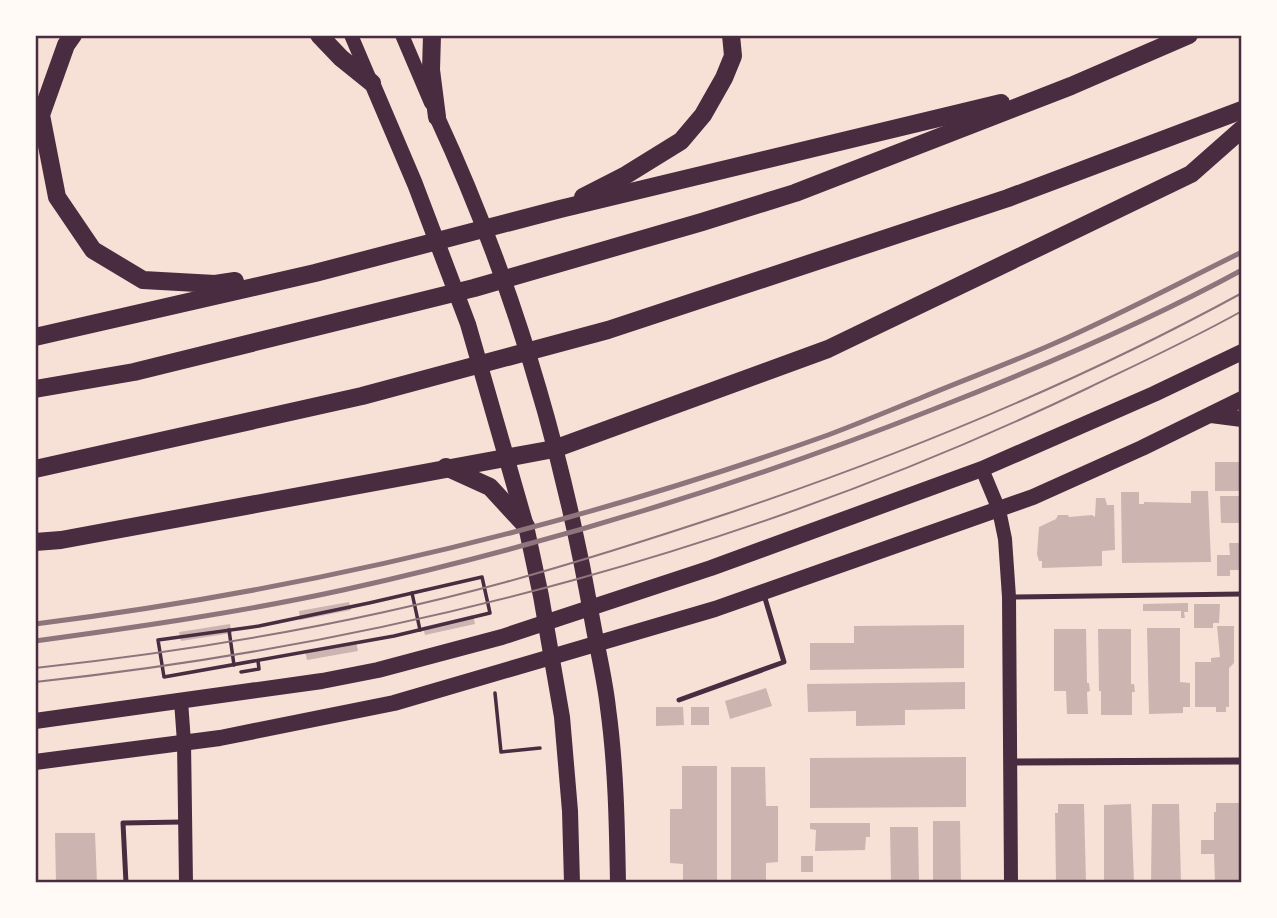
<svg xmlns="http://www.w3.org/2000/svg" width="1277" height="918" font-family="Figtree,sans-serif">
	<rect width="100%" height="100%" fill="#f7e1d7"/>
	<g fill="#ccb4b1">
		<rect x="1215" y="462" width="27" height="29"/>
		<path d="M1191 491H1208L1211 562 1122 563 1121 492H1139V504H1144V502L1191 503Z"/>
		<path d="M1220 496H1242V523H1221Z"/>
		<path d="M1096 498H1105L1107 505H1114L1115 550 1102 551V566L1042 568V561H1039L1037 554 1039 527 1056 519 1058 515H1068L1069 517 1092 515 1095 517Z"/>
		<path d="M1229 543H1242V570H1230V576H1217V555H1230Z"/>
		<path d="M349 602 351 610 300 620 299 611Z"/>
		<path d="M1188 603V612H1184L1185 618H1181V611H1143V604Z"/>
		<path d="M1194 604H1220L1219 623H1213V628H1194Z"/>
		<path d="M473 615 475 624 425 635 423 627Z"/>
		<path d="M230 624 232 633 181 641 179 632Z"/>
		<path d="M964 625V668L810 670V643H854V626Z"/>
		<path d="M1217 626H1234V663L1229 668V707H1226V712H1216V707H1195V662H1211V658L1220 657Z"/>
		<path d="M1147 628H1180V682L1190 683V707H1183V713L1149 714Z"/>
		<path d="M1054 629H1086L1087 683H1089L1090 691 1087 692 1088 714H1067L1066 691H1054Z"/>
		<path d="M1098 629H1131V684H1134L1135 692H1132V715H1101V691H1099Z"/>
		<path d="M356 642 358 651 307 660 305 651Z"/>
		<path d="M965 682V709L905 710V725L856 726V711L808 712 807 684Z"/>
		<path d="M766 688 772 706 730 719 725 701Z"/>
		<path d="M656 707H683L684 725 656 726Z"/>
		<rect x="691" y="707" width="18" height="18"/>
		<path d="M966 757V807L810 808V758Z"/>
		<path d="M682 766H717V883H683V864L670 863V809H682Z"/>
		<path d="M731 767H765L766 806H778V862L766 863V883H731Z"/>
		<path d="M1216 803H1242V883H1215L1214 854H1201V840H1214V812H1216Z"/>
		<path d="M1058 804H1084L1086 883H1056L1055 813H1058Z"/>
		<path d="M1131 804 1134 883H1104V805Z"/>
		<path d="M1152 804H1179L1181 883H1151Z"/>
		<path d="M933 821H960L961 883H933Z"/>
		<path d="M810 823H870V837H866L865 850 815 851 816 830 810 829Z"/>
		<path d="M890 827H918L919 883H891Z"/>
		<path d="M55 833H95L97 883H56Z"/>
		<rect x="801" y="856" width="12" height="16"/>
	</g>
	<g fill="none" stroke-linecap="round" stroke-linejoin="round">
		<g stroke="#4a2c40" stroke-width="3.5">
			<path d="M482 577 490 613 394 636 164 677 158 640 259 626 369 603Z"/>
			<path d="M412 593 420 630"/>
			<path d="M229 630 234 665"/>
			<path d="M241 672 259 669 258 661"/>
			<path d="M495 693 501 752 540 748"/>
		</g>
		<g stroke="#4a2c40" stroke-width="5">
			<path d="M1011 597 1242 594"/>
			<path d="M679 700 784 662 764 595"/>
			<path d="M126 883 123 823 182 822"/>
		</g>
		<path stroke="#4a2c40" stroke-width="7" d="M1010 762 1242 761"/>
		<g stroke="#4a2c40" stroke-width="14">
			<path d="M351 35 371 82"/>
			<path d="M402 35 431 103"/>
			<path d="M982 469 999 510 1005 539 1009 597 1011 883"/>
			<path d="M181 701 184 742 186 883"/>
		</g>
		<g stroke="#4a2c40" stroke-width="16">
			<path d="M372 83 415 184 468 324 526 526 541 596 562 717 570 811 572 883"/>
			<path d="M437 117C511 277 563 451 593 624 598 652 605 680 608 708 616 766 617 825 618 883"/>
			<path d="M1211 415 1242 419"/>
			<path d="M35 721 322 681 378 670 502 637 711 568 982 469 1154 394 1242 352"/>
			<path d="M35 762 220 738 394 703 715 609 1033 497 1142 448 1242 399"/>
		</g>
		<g stroke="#4a2c40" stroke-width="18">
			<path d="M73 35 66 45 41 115 57 197 93 250 143 280 215 284 235 281"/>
			<path d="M319 35 341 58 372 83"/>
			<path d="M432 35 431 70 437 117"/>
			<path d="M583 197 626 175 681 141 703 115 724 78 733 56 731 35"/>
			<path d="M35 337 315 273 560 209 1001 103"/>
			<path d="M35 389 134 372 474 288 702 222 795 193 1071 86 1189 35"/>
			<path d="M446 467 490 487 526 526"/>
			<path d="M35 469 362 396 608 330 1008 198 1242 110"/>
			<path d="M35 542 61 540 554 449 828 349 1191 174 1242 129"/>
		</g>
		<g stroke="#8f747c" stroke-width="2">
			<path d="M35 668C193 651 353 624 506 582 582 561 657 537 732 512 907 453 1079 382 1242 293"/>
			<path d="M35 682C399 643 757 547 1088 388 1140 363 1192 339 1242 311"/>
		</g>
		<g stroke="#8f747c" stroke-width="5">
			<path d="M35 624C306 590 571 527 828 435 860 423 891 410 923 397 966 379 1010 363 1053 344 1117 316 1179 283 1242 252"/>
			<path d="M35 641C138 627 242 612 343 590 545 545 742 485 934 409 1039 368 1143 324 1242 270"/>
		</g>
	</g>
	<rect width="1277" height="918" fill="none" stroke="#fffaf5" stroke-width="74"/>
	<rect x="37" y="37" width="1203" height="844" fill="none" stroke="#4a2c40" stroke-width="2.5"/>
</svg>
